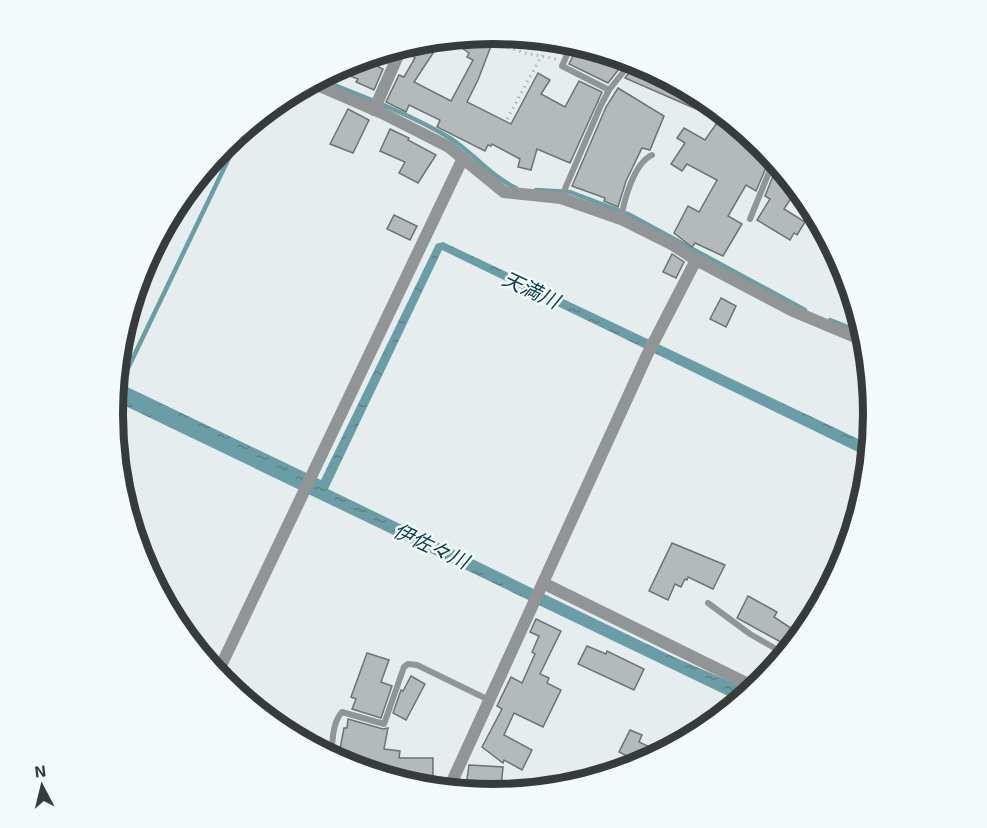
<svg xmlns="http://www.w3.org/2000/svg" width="987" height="828" font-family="'Exo 2','Noto Sans JP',sans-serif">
	<defs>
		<pattern id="water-ripples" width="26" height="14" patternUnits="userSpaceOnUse" patternTransform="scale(1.5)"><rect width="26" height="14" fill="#6a9ea6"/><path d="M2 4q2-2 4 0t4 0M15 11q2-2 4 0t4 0" fill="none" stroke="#588288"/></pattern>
	</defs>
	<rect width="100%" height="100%" fill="#e5edee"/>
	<path fill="url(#water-ripples)" d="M443 242 869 444 866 456 442 250 328 489 674 657 752 691 738 700 728 696 115 401 119 383 321 480 436 244Z"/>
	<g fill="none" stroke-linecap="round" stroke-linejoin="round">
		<g stroke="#6a9ea6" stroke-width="4.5">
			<path d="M326 82C367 98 416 117 453 140 475 155 492 177 516 188"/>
			<path d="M536 190 570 192 628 214 805 310"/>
			<path d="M830 320 858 331"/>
			<path d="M117 391 241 133"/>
		</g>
	</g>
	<g fill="#b3babb" stroke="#6c7374" stroke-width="1.5">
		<path d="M494 33H496L478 80 467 102 511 124 538 73 550 80 541 94 565 107 579 81 602 92 570 163 537 149 531 170 518 167 520 159 492 144 491 146 488 145 485 151 437 127 440 120 409 105 406 112 386 102 399 75 404 77 415 58 408 53V50L439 44 414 82 451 101 473 60 467 57 469 53 452 41Z"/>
		<path d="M576 50 583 51 626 60 608 83 569 64Z"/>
		<path d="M362 59 383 69 374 90 356 82 358 79 335 70 348 62Z"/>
		<path d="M637 62H640L706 106 703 112 625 78Z"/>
		<path d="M618 88 664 116 650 150 642 148 626 181 618 207 604 201 605 198 572 186 606 107Z"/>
		<path d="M348 109 369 120 353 153 330 144Z"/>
		<path d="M721 117 763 145 771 156 756 191 746 185 728 216 742 224 723 256 695 243 692 247 674 233 688 206 699 212 717 180 687 164 682 171 671 164 685 143 677 138 684 128 705 140Z"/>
		<path d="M390 129 409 138 408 140 436 155 418 183 399 173 405 162 380 151Z"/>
		<path d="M777 166 795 192 784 209 805 222 797 235 794 233 790 240 757 220 770 199 765 196Z"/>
		<path d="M394 215 417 226 410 240 387 229Z"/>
		<path d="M672 254 684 262 676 278 663 272Z"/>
		<path d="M721 298 736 306 726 327 710 319Z"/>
		<path d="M672 543 725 565 713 589 688 577 687 580 685 579 681 587 675 584 668 600 649 591Z"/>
		<path d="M748 596 777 612 774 617 797 632 788 646 737 618Z"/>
		<path d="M536 619 561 631 540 674 549 678 547 683 561 690 543 727 514 713 504 735 532 750 522 770 504 760 503 763 482 747 502 709 497 706 511 677 522 683 535 654 532 652 539 636 530 632Z"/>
		<path d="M587 646 606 654 607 651 644 669 634 690 578 664Z"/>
		<path d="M367 653 389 660 381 682 392 686 381 718 352 709 356 699 351 697Z"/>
		<path d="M411 676 425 684 406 720 393 713 401 690 403 691Z"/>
		<path d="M348 719 383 729 388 728 384 749 400 751 399 758H433V783L421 781V774H398V776L347 766 338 759 344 728H347Z"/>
		<path d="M630 730 642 735 639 742 654 749 648 760 645 762 631 755 629 757 619 752Z"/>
		<path d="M469 765 503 767 501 788 466 786Z"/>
	</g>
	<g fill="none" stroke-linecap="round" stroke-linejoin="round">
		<g stroke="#b0b7b8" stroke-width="3" stroke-dasharray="1.5 4.5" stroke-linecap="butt">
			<path d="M508 47 525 53 556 59"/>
			<path d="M507 119 542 55"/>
		</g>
		<g stroke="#929595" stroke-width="6">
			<path d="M570 48 562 66 609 90"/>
			<path d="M561 198 601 105 609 90 632 61"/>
			<path d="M621 219C624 200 634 163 652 155"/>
			<path d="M750 219 774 160"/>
			<path d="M708 603 750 634 783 653"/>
			<path d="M331 755C333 741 332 723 342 712L384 724 404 667 408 664 417 665 489 700"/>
		</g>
		<g stroke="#929595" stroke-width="12">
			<path d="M315 84 382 113 449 147 504 192 561 198 621 219 673 245 696 260 793 311 860 339"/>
			<path d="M374 110 400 51"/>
			<path d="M543 583 750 685 758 687"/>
			<path d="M217 674 463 158"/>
			<path d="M450 786 647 355 696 260"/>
		</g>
	</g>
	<g text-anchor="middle" stroke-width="5" stroke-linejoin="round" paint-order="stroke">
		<g font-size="20" font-style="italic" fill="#0c3f45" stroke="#f2fafb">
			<text transform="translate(531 290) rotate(25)" y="7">天満川</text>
			<text transform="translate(431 546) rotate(25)" y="7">伊佐々川</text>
		</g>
	</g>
	<path d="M0 0H987V828H0ZM123 414a370 370 0 1 1 740 0a370 370 0 1 1-740 0Z" fill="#f2fafb" fill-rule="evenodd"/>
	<path fill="none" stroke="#383b3c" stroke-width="8" d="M123 414a370 370 0 1 1 740 0a370 370 0 1 1-740 0Z"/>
	<g transform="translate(42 786) rotate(353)" stroke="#f2fafb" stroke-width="4.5" paint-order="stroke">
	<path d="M0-4.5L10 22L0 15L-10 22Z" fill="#383b3c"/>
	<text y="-9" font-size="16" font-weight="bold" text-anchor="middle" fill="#383b3c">N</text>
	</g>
</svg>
